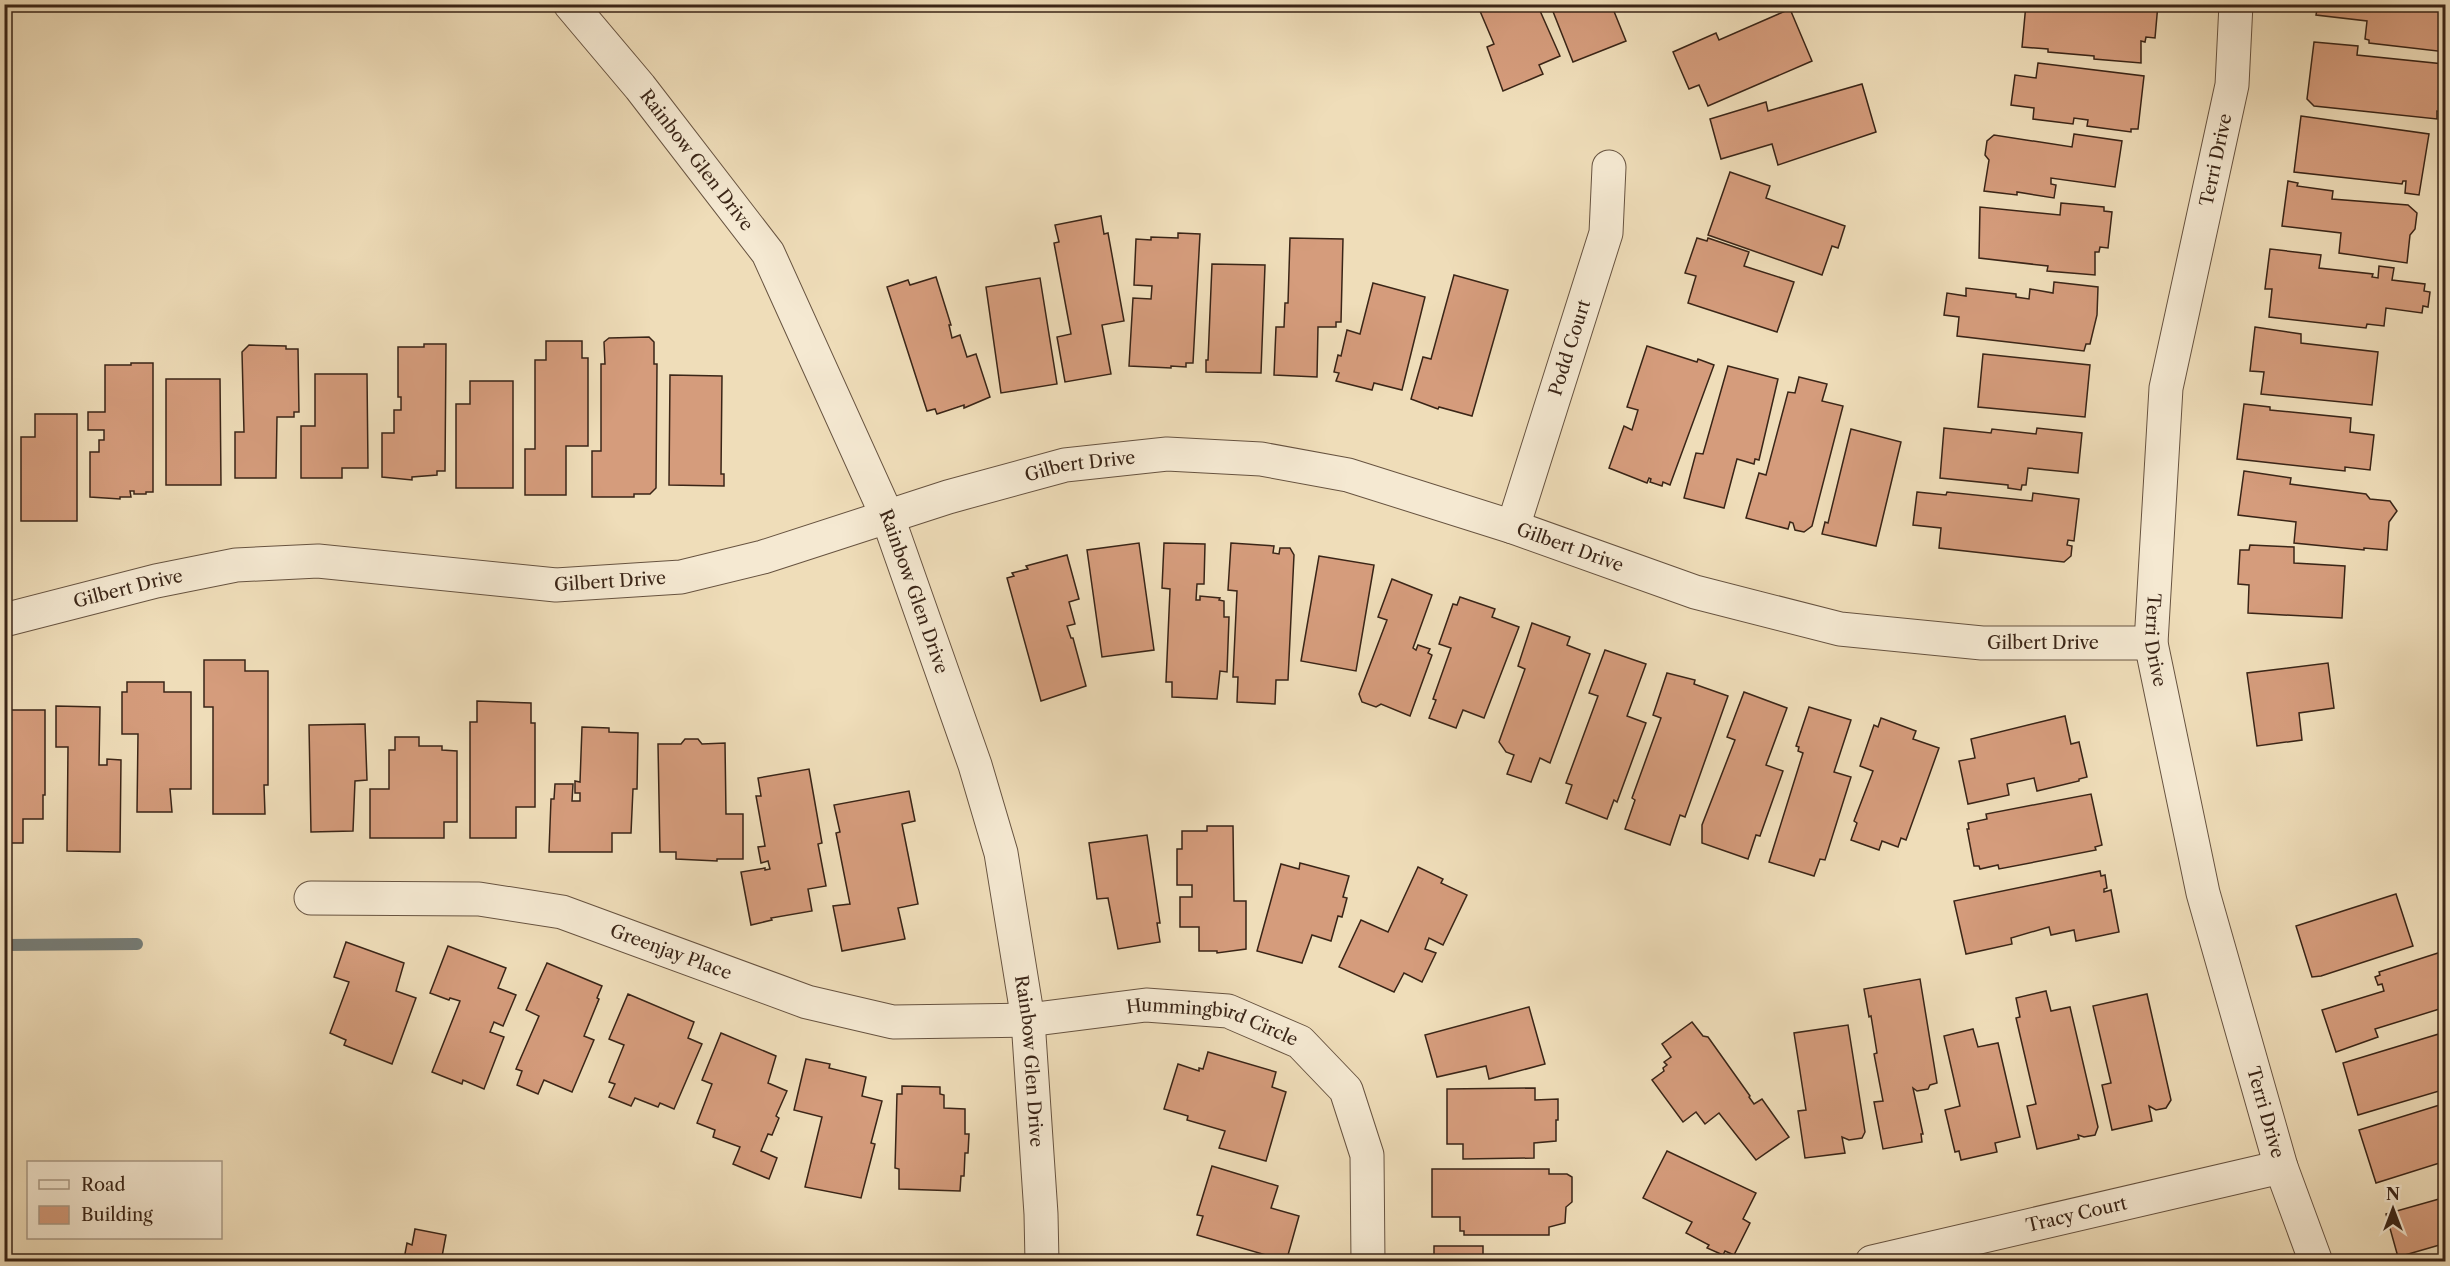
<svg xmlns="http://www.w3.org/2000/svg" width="2450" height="1266" font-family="'Libre Caslon Text',serif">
	<rect width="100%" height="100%" fill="#efddb9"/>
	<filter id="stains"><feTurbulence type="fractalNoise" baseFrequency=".00333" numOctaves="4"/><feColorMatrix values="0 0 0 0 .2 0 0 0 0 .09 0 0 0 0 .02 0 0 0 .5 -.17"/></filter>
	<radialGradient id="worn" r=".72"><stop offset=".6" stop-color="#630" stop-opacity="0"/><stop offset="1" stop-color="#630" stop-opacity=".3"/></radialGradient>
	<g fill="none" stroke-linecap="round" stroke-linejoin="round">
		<path stroke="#767e79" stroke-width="12" d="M4 945 137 944"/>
	</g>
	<g fill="#d59c7c" stroke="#3a2517" stroke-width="1.5">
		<path d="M1477 4H1537L1560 56 1539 65 1543 74 1503 91 1487 47 1494 44Z"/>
		<path d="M1550 4H1611L1626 41 1573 62Z"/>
		<path d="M2026 4H2158L2155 38 2146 37 2145 42 2141 41V63L2094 59V56L2048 52V49L2022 47Z"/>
		<path d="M2318 4H2446V52L2369 43V40L2365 39 2367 21 2316 15Z"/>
		<path d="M1790 9 1812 61 1708 106 1699 85 1689 89 1673 52 1716 33 1719 40Z"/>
		<path d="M2314 42 2358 46 2357 55 2444 64 2446 112 2437 111V119L2314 106 2307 99Z"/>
		<path d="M2038 63 2144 76 2138 129H2131V132L2087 126 2088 120 2074 118 2073 124 2033 119 2034 108 2011 105 2015 75 2036 78Z"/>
		<path d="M1862 84 1876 132 1778 165 1772 144 1721 159 1710 119 1766 102 1768 111Z"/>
		<path d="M2301 116 2429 134 2419 195 2405 193 2406 181H2403L2402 184 2294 172Z"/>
		<path d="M2074 134 2122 141 2115 187 2051 178V184L2056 185 2054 198 2017 192V195L1984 191 1989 160 1985 155 1987 141 1994 135 2072 147Z"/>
		<path d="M1730 172 1770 186 1766 198 1845 226 1838 248 1832 246 1822 275 1708 235Z"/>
		<path d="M2288 181 2298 183 2297 186 2333 191 2332 199 2408 205 2417 213 2415 229 2410 235 2407 263 2339 253 2341 233 2282 226Z"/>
		<path d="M2061 203 2104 207V211L2112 212 2108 248 2100 247 2099 252H2095V275L2047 271 2048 266 1979 258 1980 207 2060 215Z"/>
		<path d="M1101 216 1104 234 1108 233 1124 321 1102 325 1111 374 1065 382 1057 337 1071 334 1054 243 1059 242 1055 225Z"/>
		<path d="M1178 233 1200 234 1193 363H1186V367L1171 366V368L1129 366 1133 298 1151 299 1152 286 1134 285 1136 239 1151 240V237L1178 238Z"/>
		<path d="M1290 238 1343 239 1341 322H1336V327H1318L1317 377 1274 375 1276 327H1284L1285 303H1288Z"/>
		<path d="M1697 238 1707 241 1708 238 1749 252 1744 266 1794 282 1777 332 1688 303 1696 276 1685 273Z"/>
		<path d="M2270 249 2321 255 2319 268 2373 274 2372 277 2378 278 2379 266 2394 268 2392 280 2425 284 2424 291 2430 292 2428 307 2423 306 2422 313 2386 308 2384 326 2367 324 2366 328 2269 317 2272 289H2265Z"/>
		<path d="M1212 264 1265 265 1261 373 1206 372V360H1208Z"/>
		<path d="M1454 275 1508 290 1472 416 1439 407 1438 409 1411 399 1423 357 1431 359Z"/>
		<path d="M936 277 951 325H949L952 338 960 335 967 357 976 354 990 397 964 408V405L937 414 935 409 927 411 887 287 908 280 910 285Z"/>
		<path d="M1040 278 1057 384 1001 393 986 287Z"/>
		<path d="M2054 282 2098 287 2097 315 2090 344H2086L2084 351 1957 336 1959 317 1944 315 1947 293 1966 296V288L2016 294V297L2029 299 2030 289 2053 293Z"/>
		<path d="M1373 283 1425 297 1402 390 1374 383 1372 390 1336 381 1339 373 1334 372 1338 355 1341 356 1347 330 1360 334Z"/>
		<path d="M2255 327 2301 334V343L2378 352 2372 405 2261 394 2264 372 2250 371Z"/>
		<path d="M649 337 654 342V364H657L656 488 650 494H634V497H592V451H601V364H605L604 342 609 338Z"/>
		<path d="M546 341H582V358H588V446H566V495H525V449H535V360H546Z"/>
		<path d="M424 344H446L445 471H437V475L412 477V480L382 477V433H394V410H401V397H398V347H424Z"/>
		<path d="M249 345 286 346V349H298L299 412H294V417H277L276 478H235V432H244L242 352Z"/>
		<path d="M1647 346 1697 362 1698 359 1714 365 1670 485 1663 482 1662 486 1650 482 1651 479 1649 478 1647 483 1609 468 1624 426 1632 430 1638 410 1627 407Z"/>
		<path d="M1983 354 2090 365 2085 417 1978 407Z"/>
		<path d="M131 363H153V492H146V494H134V491H130L131 497H120V499L90 497V452H99V440H104V430H88V412H105V365H131Z"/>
		<path d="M1728 366 1778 379 1759 460 1755 459 1754 464 1737 459 1724 508 1684 498 1696 453 1703 454Z"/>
		<path d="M315 374H367L368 468H342V478H301V426H315Z"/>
		<path d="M670 375 722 376 721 474H724V486L669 485Z"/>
		<path d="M1799 377 1827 384 1822 401 1843 406 1812 526 1804 532 1795 530 1793 523 1790 522 1788 529 1746 518 1759 473 1766 475 1788 392 1795 393Z"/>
		<path d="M166 379H220L221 485H166Z"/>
		<path d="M470 381H513V488H456V404H470Z"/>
		<path d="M2244 404 2270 407V410L2351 418 2350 432 2374 435 2370 470 2345 467V471L2237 459Z"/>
		<rect x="4" y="413" width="4" height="114"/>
		<path d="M35 414H77V521H21V437H35Z"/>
		<path d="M1944 428 1991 433 1992 429 2036 434 2037 428 2082 433 2078 473 2028 468 2026 485H2022L2021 490 2008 488V485L1940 478Z"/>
		<path d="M1851 429 1901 442 1876 546 1822 534 1825 522 1828 523Z"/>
		<path d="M2244 471 2291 478 2290 484 2366 494 2370 499 2390 501 2397 511 2389 522 2387 550 2364 548V550L2294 543 2296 522 2238 515Z"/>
		<path d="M1917 492 1946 495 1947 492 2032 501 2033 493 2079 499 2074 541 2068 540 2067 545 2072 546 2071 556 2064 562 1939 548 1941 528 1913 525Z"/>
		<path d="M1139 543 1154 650 1102 657 1087 550Z"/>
		<path d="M1164 543 1205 544 1204 584H1197L1196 600H1200V596L1220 598 1219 600 1224 601V617H1229L1227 672 1220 671 1217 699 1172 697V682H1166L1170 589 1162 588Z"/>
		<path d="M1231 543 1274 546 1273 553 1279 554 1280 548H1290L1294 555 1288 680H1276L1275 704 1237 702 1238 677H1233L1237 591 1228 590Z"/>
		<path d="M2250 545 2294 547V563L2345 566 2342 618 2248 613 2249 585 2238 584 2240 550H2249Z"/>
		<path d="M1067 555 1079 599 1069 602 1075 624 1067 626 1071 638H1073L1086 686 1041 701 1007 578 1014 576 1012 573 1028 569 1026 566Z"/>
		<path d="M1319 556 1374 565 1356 671 1301 661Z"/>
		<path d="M1392 579 1432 595 1413 648 1416 650 1418 645 1430 649 1428 653 1432 655 1410 716 1381 704 1376 707 1362 702 1359 694 1387 620 1378 617Z"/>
		<path d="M1460 597 1495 609 1492 617 1519 627 1484 718 1463 710 1456 728 1429 718 1436 700 1433 699 1451 648 1439 644 1453 604 1457 605Z"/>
		<path d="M1532 623 1570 637 1567 645 1590 654 1550 763 1540 758 1531 782 1507 774 1514 755 1506 752 1499 742 1525 669 1518 666Z"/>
		<path d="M1605 650 1646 664 1627 716 1646 723 1617 802 1614 800 1607 819 1566 803 1572 785 1566 783 1598 696 1589 693Z"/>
		<path d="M204 660H245V671H268V785H264L265 814H213V707H204Z"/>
		<path d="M2328 663 2334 708 2299 713 2302 740 2257 746 2247 673Z"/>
		<path d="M1667 673 1695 680 1694 684 1728 696 1685 817 1680 815 1670 845 1625 829 1635 800 1632 798 1661 718 1653 715Z"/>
		<path d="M127 682H164V692H191V789H170L172 812H137L138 734H122V692H127Z"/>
		<path d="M1744 692 1787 708 1766 765 1783 771 1760 836 1756 835 1748 859 1702 843V825L1735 740 1727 737Z"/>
		<path d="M477 701 531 703V723H535V807H516V838H470V722H477Z"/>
		<path d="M56 706 100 707 99 765H107V759L121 760 120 852 67 851 68 747H56Z"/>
		<path d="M1809 707 1851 720 1834 772 1851 777 1825 860 1820 859 1814 876 1769 862 1803 753 1798 751 1799 747 1796 746Z"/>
		<path d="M4 710H45V795H43V819H23V843H4Z"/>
		<path d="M2065 716 2071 744 2079 742 2087 777 2079 779V781L2037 791 2034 778 2007 784 2009 795 1968 804 1959 761 1975 758 1971 739Z"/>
		<path d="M1881 718 1916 731 1913 739 1939 748 1906 840 1901 838 1898 847 1882 841 1879 850 1851 840 1857 823 1854 821 1873 771 1860 766 1874 725 1878 727Z"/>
		<path d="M365 724 367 780 355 781 353 831 311 832 309 725Z"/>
		<path d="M582 727 609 728V732L638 733 637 789H633L631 833H612V852H549L551 799H554L555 784H573L572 801H580V793H575V781L580 782Z"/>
		<path d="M395 737H419V746H442V750L457 751V822H444V838H370V789H389V750H395Z"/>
		<path d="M685 739H698L702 744 725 743 726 814H743V859H717V861L676 859V852H660L658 744H681Z"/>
		<path d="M809 769 822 843 818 844 826 886 808 889 812 911 771 918 772 920 751 925 741 872 765 868V870L770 869 768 861 761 863 758 847 765 846 756 796H761L758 778Z"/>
		<path d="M909 791 915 821 902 824 918 904 898 908 905 939 842 951 833 906 850 904 836 833 840 832 834 805Z"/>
		<path d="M2091 794 2102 845 2095 847 2096 850 1999 869 1998 865 1980 869 1979 866H1974L1967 829H1969L1968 823 1987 819 1986 814Z"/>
		<path d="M1207 826H1233L1234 901H1246V949L1217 953V951H1199V927H1180V897H1192V885H1177V849H1182V831H1207Z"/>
		<path d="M1147 835 1160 923H1157L1160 942 1118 949 1108 898 1097 899 1089 843Z"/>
		<path d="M1300 863 1349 876 1343 897 1347 898 1342 917 1338 916 1331 941 1312 935 1302 963 1257 951 1281 864 1299 869Z"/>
		<path d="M1418 867 1443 879 1441 883 1467 895 1443 945 1429 938 1425 949 1436 953 1422 982 1404 973 1394 992 1339 967 1361 920 1388 932Z"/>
		<path d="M2100 871 2101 876 2105 875 2107 888 2104 889V892L2111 890 2119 932 2076 941 2074 930 2051 935 2049 927 2011 938 2012 944 1966 954 1954 901Z"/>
		<path d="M2396 894 2413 946 2321 976 2312 977 2296 926Z"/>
		<path d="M346 942 404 963 396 991 416 998 392 1064 344 1045 346 1040 330 1033 349 982 334 977Z"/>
		<path d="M448 946 506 968 498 988 516 995 503 1026 494 1022 490 1032 504 1037 484 1089 463 1080 462 1084 432 1072 460 1001 450 998 449 1000 430 993Z"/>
		<path d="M2446 948V1007L2375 1029 2378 1037 2336 1052 2322 1010 2384 991 2382 984 2378 985 2375 977 2380 975 2379 972 2441 952 2440 950Z"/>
		<path d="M547 963 602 986 597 998 599 999 584 1036 594 1040 572 1092 544 1080 538 1094 517 1085 522 1071 516 1069 539 1016 526 1010Z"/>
		<path d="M1920 979 1937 1083 1930 1085 1928 1089 1917 1091 1913 1088 1923 1134H1921L1922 1142 1883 1149 1874 1102 1883 1101 1874 1054 1877 1053 1871 1016 1869 1017 1864 989Z"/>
		<path d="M2046 991 2051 1011 2070 1007 2098 1127 2095 1135 2084 1137 2078 1135 2079 1139 2037 1149 2027 1106 2036 1104 2016 1018 2020 1017 2016 998Z"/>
		<path d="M628 994 694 1022 688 1038 702 1044 674 1109 660 1103 658 1107 635 1098 631 1106 609 1097 615 1084 609 1082 624 1045 609 1039Z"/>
		<path d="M2147 994 2171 1100 2166 1108 2156 1110 2149 1106 2152 1121 2112 1130 2102 1085 2111 1083 2093 1006Z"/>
		<path d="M1529 1007 1545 1064 1489 1079 1486 1066 1437 1077 1425 1035Z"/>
		<path d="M1692 1022 1703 1036 1708 1037 1750 1096 1749 1097 1754 1104 1762 1099 1789 1137 1756 1160 1719 1113 1705 1124 1696 1112 1683 1122 1652 1080 1664 1071 1663 1068 1667 1065 1664 1062 1671 1057 1662 1044Z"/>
		<path d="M1848 1025 1865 1132 1862 1138 1849 1140 1842 1137 1845 1153 1805 1158 1798 1111 1806 1110 1794 1033Z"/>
		<path d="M1973 1029 1978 1047 1998 1043 2020 1137 1995 1143 1997 1152 1961 1160 1959 1151 1955 1152 1945 1110 1960 1106 1944 1036Z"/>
		<path d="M721 1033 776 1056 768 1083 787 1091 776 1116 779 1118 772 1135 768 1134 761 1151 777 1158 769 1179 733 1164 740 1147 713 1137 715 1130 697 1123 712 1084 702 1080Z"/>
		<path d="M2442 1033 2446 1044V1089L2358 1115 2343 1063Z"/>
		<path d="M1208 1052 1276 1072 1272 1087 1286 1092 1266 1161 1219 1148 1225 1131 1187 1120 1188 1116 1164 1109 1178 1064 1199 1071V1068L1203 1069Z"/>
		<path d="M806 1059 830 1064 829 1068 866 1077 862 1096 882 1101 871 1143 875 1144 861 1198 805 1187 822 1117 794 1110Z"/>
		<path d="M902 1086 940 1087V1094L944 1095V1108L965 1109V1134H969L968 1153H965L964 1176H961L960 1191 899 1189V1169L895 1168 897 1094H902Z"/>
		<path d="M1535 1088V1100L1558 1099V1120H1556V1141L1534 1143V1158L1463 1159V1144H1447V1089Z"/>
		<path d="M2446 1103V1161L2376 1183 2359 1130Z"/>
		<path d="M1667 1151 1756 1193 1743 1219 1750 1223 1734 1255 1725 1251 1723 1255 1707 1248 1709 1245 1686 1233 1692 1222 1643 1198Z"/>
		<path d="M1212 1166 1278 1186 1271 1208 1299 1216 1288 1255 1280 1259 1197 1235 1203 1216 1197 1215Z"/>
		<path d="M1432 1169H1549V1174H1567L1572 1177V1202L1566 1207 1565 1223 1549 1227V1235H1464V1231H1460V1217H1432Z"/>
		<path d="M2446 1197V1233L2440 1234 2443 1244 2398 1257 2386 1214Z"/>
		<path d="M415 1229 446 1235 441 1262H410L404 1259 407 1243 412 1245Z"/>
		<path d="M1434 1246H1483V1260L1559 1259V1262H1434Z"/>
	</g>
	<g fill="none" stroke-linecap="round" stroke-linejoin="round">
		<g stroke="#675340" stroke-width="35">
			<g id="minor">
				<path id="s1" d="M570 4 640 87 768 253 888 518 975 765 1001 853 1028 1020 1041 1214 1042 1262"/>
				<path id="s2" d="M2236 4 2232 85 2166 388 2151 643 2203 893 2281 1167 2316 1262"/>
				<path id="s3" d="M1513 527 1606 233 1609 167"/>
				<path id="s4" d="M4 620 156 581 236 565 318 561 556 585 681 577 763 557 948 497 1065 465 1167 454 1261 459 1348 475 1513 527 1695 592 1840 629 1982 643H2151"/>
				<path id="s5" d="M311 898 479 899 562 912 807 1002 893 1022 1028 1020 1146 1005 1228 1011 1300 1042 1346 1090 1367 1155 1368 1262"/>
				<path id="s6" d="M1872 1262 2281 1167"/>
			</g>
		</g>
		<use href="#minor" stroke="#f5e9d2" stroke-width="33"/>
	</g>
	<g text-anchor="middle" stroke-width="4.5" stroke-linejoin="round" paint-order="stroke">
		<g font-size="18" fill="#3a2517" stroke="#f5e9d2">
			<text dy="6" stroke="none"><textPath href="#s1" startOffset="201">Rainbow Glen Drive</textPath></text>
			<text transform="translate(2216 160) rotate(-78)" y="6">Terri Drive</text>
			<text dy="6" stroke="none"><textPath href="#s3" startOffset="188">Podd Court</textPath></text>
			<text dy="6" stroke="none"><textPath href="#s4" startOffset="1100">Gilbert Drive</textPath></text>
			<text dy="6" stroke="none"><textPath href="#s4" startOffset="1604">Gilbert Drive</textPath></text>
			<text dy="6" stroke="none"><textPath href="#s4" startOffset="614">Gilbert Drive</textPath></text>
			<text dy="6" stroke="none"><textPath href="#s4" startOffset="128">Gilbert Drive</textPath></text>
			<text dy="6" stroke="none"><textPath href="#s1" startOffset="687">Rainbow Glen Drive</textPath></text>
			<text dy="6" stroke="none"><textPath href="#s2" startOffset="644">Terri Drive</textPath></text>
			<text dy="6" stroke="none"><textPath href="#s4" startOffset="2090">Gilbert Drive</textPath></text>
			<text dy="6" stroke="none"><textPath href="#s5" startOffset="368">Greenjay Place</textPath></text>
			<text dy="6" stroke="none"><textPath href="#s5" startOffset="924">Hummingbird Circle</textPath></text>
			<text dy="6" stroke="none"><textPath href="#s1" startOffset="1173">Rainbow Glen Drive</textPath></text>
			<text dy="6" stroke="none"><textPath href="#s2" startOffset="1130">Terri Drive</textPath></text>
			<text dy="6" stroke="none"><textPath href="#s6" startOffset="210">Tracy Court</textPath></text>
		</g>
	</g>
	<rect width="2450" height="1266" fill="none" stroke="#efddb9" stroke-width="24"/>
	<rect x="6" y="6" width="2438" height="1254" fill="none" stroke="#3a2517" stroke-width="3"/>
	<rect x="12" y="12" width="2426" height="1242" fill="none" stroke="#3a2517" stroke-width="1.5"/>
	<rect x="27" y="1161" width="195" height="78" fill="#f5e9d2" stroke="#aa9b87" stroke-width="1.5"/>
	<rect x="39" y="1180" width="30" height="9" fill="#f5e9d2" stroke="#aa9b87" stroke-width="1.5"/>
	<text x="81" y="1191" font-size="18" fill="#3a2517">Road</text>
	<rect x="39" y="1206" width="30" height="18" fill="#d59c7c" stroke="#aa9b87" stroke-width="1.5"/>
	<text x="81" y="1221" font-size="18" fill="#3a2517">Building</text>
	<g transform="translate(2393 1209)" stroke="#f5e9d2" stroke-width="4.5" paint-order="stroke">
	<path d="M0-4.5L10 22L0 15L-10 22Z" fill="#3a2517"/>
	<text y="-9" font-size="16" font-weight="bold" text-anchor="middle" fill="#3a2517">N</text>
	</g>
	<rect width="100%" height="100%" filter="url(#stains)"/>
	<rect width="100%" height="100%" fill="url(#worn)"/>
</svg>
